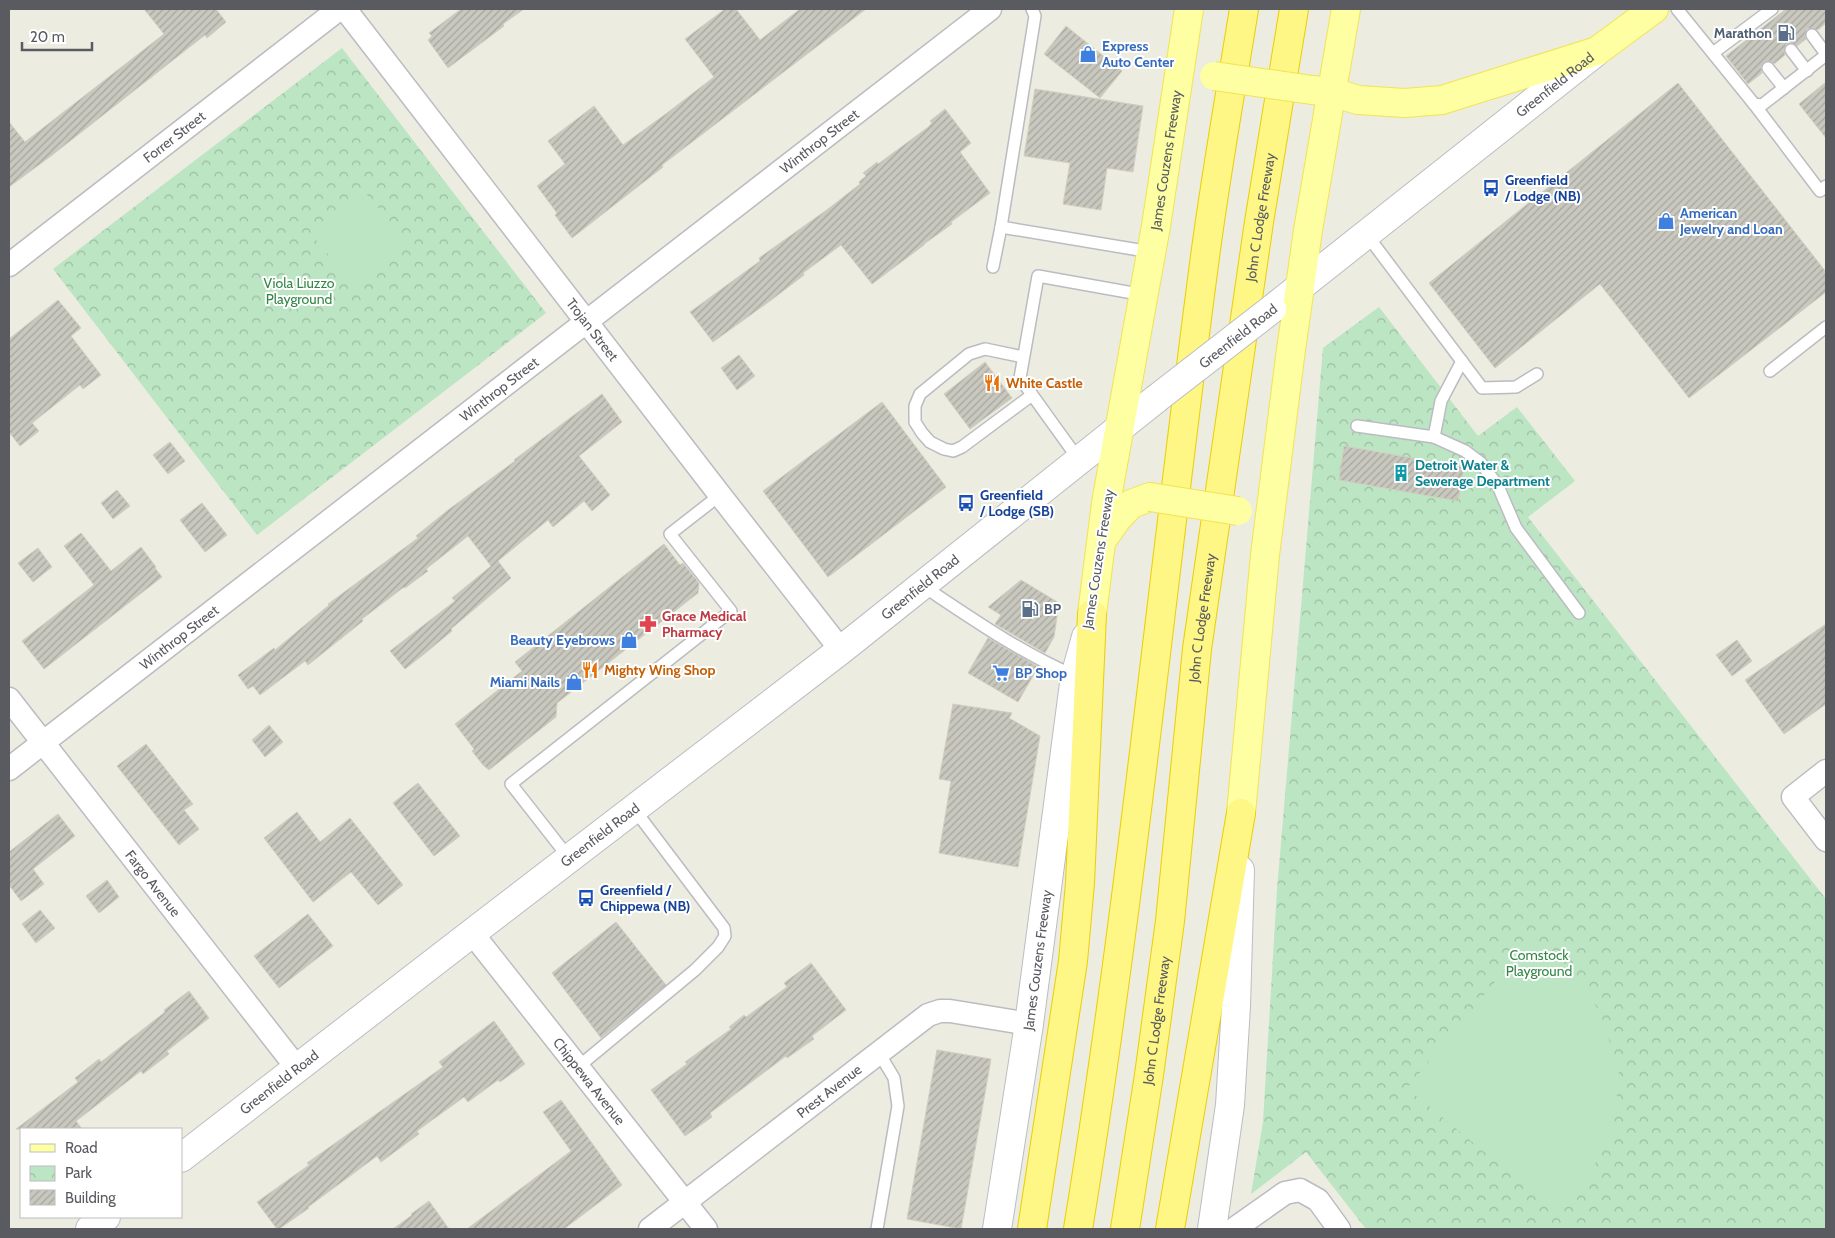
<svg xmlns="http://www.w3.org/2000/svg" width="1835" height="1238" font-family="Cabin,sans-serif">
	<defs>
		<pattern id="park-crowns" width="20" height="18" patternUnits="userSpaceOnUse" patternTransform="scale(1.25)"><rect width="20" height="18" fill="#bce5c3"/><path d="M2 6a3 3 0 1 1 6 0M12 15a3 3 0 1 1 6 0" fill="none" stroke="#9cbda2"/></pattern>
		<pattern id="building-hatch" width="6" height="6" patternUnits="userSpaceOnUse" patternTransform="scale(1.25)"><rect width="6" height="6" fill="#c9c8bf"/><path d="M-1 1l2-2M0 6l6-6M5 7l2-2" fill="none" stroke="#a6a59f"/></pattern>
	</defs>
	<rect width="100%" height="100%" fill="#ecece0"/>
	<g fill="url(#park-crowns)">
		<path d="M342 48 546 313 257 535 53 269Z"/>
		<path d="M1379 307 1478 436 1517 407 1575 481 1528 517 1826 899V1229H1366L1306 1152 1251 1194 1263 1122 1277 890 1323 348Z"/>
	</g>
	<g fill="#bce5c3">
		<path d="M362 189 410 245 358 289 310 233Z"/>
		<path d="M1533 936 1570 969 1600 1012 1619 1071 1614 1127 1588 1177 1558 1213 1407 1088Z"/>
	</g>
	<g fill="url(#building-hatch)" stroke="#d1cfbe">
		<path d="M144 9H216L226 22 207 38 205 35 51 156 9 187V122L25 142 164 34Z"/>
		<path d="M461 9H524L503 24 504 26 448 68 428 40 432 36 429 33Z"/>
		<path d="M725 9H736L760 40 800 9H866L662 165 663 167 572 238 555 215 557 213 537 186 565 164 548 141 594 106 623 145 667 113 714 77 685 39Z"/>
		<path d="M1786 9H1826V23L1818 30 1812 28 1807 29 1805 35 1806 39 1797 46 1791 43 1786 44 1784 50 1785 55 1774 64 1770 61 1764 62 1761 66 1762 73 1748 84 1726 56Z"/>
		<path d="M1066 26 1122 71 1100 98 1044 54Z"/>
		<path d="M1826 82V138L1799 104Z"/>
		<path d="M1678 83 1826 272V292L1689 398 1600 284 1495 368 1429 283Z"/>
		<path d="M1035 89 1143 106 1133 172 1107 168 1101 210 1063 204 1070 163 1024 156Z"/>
		<path d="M945 109 971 143 960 152 990 193 951 222 952 224 924 244V245L872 284 841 245 803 273 804 275 770 301 713 342 690 312 760 261 759 258 828 209 860 184 859 182 866 176 863 173 877 162 878 164 927 128 932 123 930 121Z"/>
		<path d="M58 300 81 328 71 336 101 375 83 389 80 385 32 423 39 431 20 446 9 432V339Z"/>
		<path d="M739 355 755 376 737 390 721 368Z"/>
		<path d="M985 362 1012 398 970 429 944 394Z"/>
		<path d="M602 394 622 422 579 456 610 495 592 511 584 501 553 527 548 520 498 561 511 578 451 629 452 631 423 655 405 669 390 651 455 601 452 598 491 566 468 536 426 569 428 571 405 588 404 587 362 619 363 621 308 665 305 661 260 695 253 686 248 689 238 675 274 648 275 650 329 605 328 604 418 538 416 536 448 510 515 461 514 460Z"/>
		<path d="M882 402 946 487 828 577 763 491Z"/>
		<path d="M170 442 185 461 168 474 153 455Z"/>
		<path d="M1344 446 1464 467 1458 501 1339 480Z"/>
		<path d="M117 490 130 506 113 519 101 503Z"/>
		<path d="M202 503 227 535 205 552 180 520Z"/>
		<path d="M81 533 111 571 141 547 156 567 155 568 162 577 44 669 22 641 94 585 64 546Z"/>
		<path d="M664 544 680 565 683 563 699 583 698 593 557 703 556 717 489 770 483 765 472 751 474 749 455 724 522 671 515 662Z"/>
		<path d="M38 548 52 567 33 582 18 563Z"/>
		<path d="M1021 580 1059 603 1054 637 1045 653 995 624 1001 615 988 607Z"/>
		<path d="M1826 624V704L1784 734 1745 680Z"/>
		<path d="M988 638 1038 667 1018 702 968 673Z"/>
		<path d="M1737 640 1752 661 1732 676 1716 655Z"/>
		<path d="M953 704 1012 713 1009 718 1040 736 1018 867 939 853 951 781 939 779Z"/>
		<path d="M269 725 283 742 265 757 252 740Z"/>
		<path d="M146 744 193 804 184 810 199 829 179 845 117 766Z"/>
		<path d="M418 783 460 836 434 856 393 803Z"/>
		<path d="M297 812 320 842 350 818 403 885 378 905 351 872 313 902 264 838Z"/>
		<path d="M58 814 75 836 33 869 44 884 21 901 9 885V852Z"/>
		<path d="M107 880 119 897 99 913 86 896Z"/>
		<path d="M40 910 55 928 36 943 22 924Z"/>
		<path d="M308 914 333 946 279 988 254 956Z"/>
		<path d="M616 922 666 985 601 1038 552 973Z"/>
		<path d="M811 963 846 1010 812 1036 814 1039 787 1058 786 1056 710 1113 712 1117 685 1136 651 1090 687 1064 685 1062 731 1029 729 1027 744 1015 746 1017 787 987 784 983Z"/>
		<path d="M189 991 209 1018 167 1051 169 1054 143 1074 141 1071 76 1121 82 1129H16L78 1082 75 1078 99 1059 101 1062 165 1012 164 1010Z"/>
		<path d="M494 1021 525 1064 500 1082 498 1080 468 1102 464 1097 417 1131 419 1134 381 1162 377 1156 308 1207 309 1208 279 1229H277L257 1202 309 1165 307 1163 443 1067 439 1062Z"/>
		<path d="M937 1050 991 1059 961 1229 907 1219Z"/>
		<path d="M561 1100 622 1185 564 1229H467L571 1151 543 1112Z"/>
		<path d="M429 1201 449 1229H393L412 1215 411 1214Z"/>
	</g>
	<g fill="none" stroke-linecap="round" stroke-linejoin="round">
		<g stroke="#bbbcc2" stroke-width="14">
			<g id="service">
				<path d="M1677 9 1754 104 1762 105 1826 55"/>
				<path d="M1812 35 1826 54"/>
				<path d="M1791 50 1807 71"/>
				<path d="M1713 53 1772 9"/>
				<path d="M1768 68 1784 88"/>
				<path d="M1754 104 1820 191 1826 186"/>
				<path d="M1001 227 1151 252"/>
				<path d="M1367 235 1482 388 1516 387 1537 374"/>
				<path d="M993 267 1001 227 1035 16 1032 9"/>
				<path d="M1023 357 985 349 969 354 920 394 915 406V422L922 433 930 442 944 449 953 451 962 447 1032 395"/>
				<path d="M1770 371 1826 327"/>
				<path d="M1357 426 1434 437 1465 451 1481 463 1498 486 1516 528 1579 613"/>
				<path d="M1434 437 1441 401 1462 361"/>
				<path d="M1079 460 1020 378 1038 276 1144 295"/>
				<path d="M923 586C971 618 1021 653 1075 676"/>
				<path d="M569 858 511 784 731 611 670 534 720 495"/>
				<path d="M578 1067 695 970 718 947 725 936 724 928 634 809"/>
				<path d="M877 1229 898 1106 894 1078 879 1053"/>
			</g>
		</g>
		<g stroke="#bbbcc2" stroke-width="25">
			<g id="minor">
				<path id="s1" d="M345 9 720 495 841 650"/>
				<path id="s2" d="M9 265 339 9"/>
				<path id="s3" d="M9 699 297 1068"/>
				<path id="s4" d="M9 769 990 9"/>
				<path d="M1826 771 1793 797 1826 840"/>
				<path id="s5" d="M472 933 706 1229"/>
				<path id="s6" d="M650 1229 928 1015 940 1011H950L1029 1024"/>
				<path d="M1234 1229 1285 1193 1300 1190 1318 1200 1339 1229"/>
			</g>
		</g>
		<g stroke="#bbbdc4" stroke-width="30">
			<g id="secondary">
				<path id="s7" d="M1272 309 1596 52"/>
				<path id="s8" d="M181 1158 472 933 841 650 1156 399"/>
				<path d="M90 1229 106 1217"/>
				<path id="s9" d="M997 1229 1029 1024 1075 676 1086 637"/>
				<path d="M1212 1229 1230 1105 1236 1006 1240 870"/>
			</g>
		</g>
		<g stroke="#f2e453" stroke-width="30">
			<g id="primary">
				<path d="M1313 90 1332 92 1358 100 1405 103 1442 100 1597 51 1654 9"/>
				<path d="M1103 539 1117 519 1131 504 1150 497"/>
				<path id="s10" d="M1092 614 1106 503 1156 226 1189 9"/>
				<path d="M1241 813 1265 555 1290 357 1308 230 1346 9"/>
			</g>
		</g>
		<g stroke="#eccf00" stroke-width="30">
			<g id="motorway">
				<path d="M1032 1229 1073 961 1080 883 1092 614"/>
				<path d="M1078 1229C1130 911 1161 591 1203 272 1214 184 1230 96 1244 9"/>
				<path id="s11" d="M1125 1229 1149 1075 1170 921 1197 649 1259 222 1294 9"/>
				<path d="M1170 1229 1241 813"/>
			</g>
		</g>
		<use href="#service" stroke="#fff" stroke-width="11"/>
		<use href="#minor" stroke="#fff" stroke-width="22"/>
		<use href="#secondary" stroke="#fff" stroke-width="28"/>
		<use href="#primary" stroke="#fdffa2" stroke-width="28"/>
		<use href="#motorway" stroke="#fef685" stroke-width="28"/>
		<g stroke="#bbbdc4" stroke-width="30" stroke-linecap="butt">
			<path id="secondary-bridge" d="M1156 399 1272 309"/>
		</g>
		<g stroke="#f2e453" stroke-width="30" stroke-linecap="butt">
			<g id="primary-bridge">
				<path d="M1214 76 1312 90"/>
				<path d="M1150 497 1238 511"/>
			</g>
		</g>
		<use href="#secondary-bridge" stroke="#fff" stroke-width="28"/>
		<use href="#primary-bridge" stroke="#fdffa2" stroke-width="28"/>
	</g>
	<defs>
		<g id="fuel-bare" transform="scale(1.35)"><path d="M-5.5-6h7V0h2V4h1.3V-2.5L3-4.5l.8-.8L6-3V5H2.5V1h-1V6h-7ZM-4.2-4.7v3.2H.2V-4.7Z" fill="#5c6f8a" stroke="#fff" stroke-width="2.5" paint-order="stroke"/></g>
		<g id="shop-bare" transform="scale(1.35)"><path d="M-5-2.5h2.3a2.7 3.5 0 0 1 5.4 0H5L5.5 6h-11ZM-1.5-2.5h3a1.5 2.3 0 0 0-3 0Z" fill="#3f7fe0" stroke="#fff" stroke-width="2.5" paint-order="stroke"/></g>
		<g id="bus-bare" transform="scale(1.35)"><path d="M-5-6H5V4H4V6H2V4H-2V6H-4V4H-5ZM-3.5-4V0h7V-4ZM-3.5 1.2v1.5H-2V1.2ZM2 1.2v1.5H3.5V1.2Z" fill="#1a4fb4" stroke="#fff" stroke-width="2.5" paint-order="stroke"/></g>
		<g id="restaurant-bare" transform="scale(1.35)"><path d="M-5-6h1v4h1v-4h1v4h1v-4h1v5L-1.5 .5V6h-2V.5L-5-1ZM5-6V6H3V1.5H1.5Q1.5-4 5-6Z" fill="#e8710a" stroke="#fff" stroke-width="2.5" paint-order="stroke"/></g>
		<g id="building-bare" transform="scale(1.35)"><path d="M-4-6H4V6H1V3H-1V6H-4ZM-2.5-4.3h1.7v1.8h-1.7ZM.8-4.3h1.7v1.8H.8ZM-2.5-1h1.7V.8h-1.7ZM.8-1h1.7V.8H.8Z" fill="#0f9aa8" stroke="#fff" stroke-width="2.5" paint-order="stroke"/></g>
		<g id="pharmacy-bare" transform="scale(1.35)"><path d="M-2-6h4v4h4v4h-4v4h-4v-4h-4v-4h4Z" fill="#e0444e" stroke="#fff" stroke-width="2.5" paint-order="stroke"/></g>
		<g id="supermarket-bare" transform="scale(1.35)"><path d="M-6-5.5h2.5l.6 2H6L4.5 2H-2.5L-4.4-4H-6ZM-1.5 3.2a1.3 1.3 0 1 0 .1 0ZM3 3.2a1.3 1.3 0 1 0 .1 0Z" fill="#3f7fe0" stroke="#fff" stroke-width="2.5" paint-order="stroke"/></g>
	</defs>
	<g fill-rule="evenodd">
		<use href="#fuel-bare" x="1786" y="33"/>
		<use href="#shop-bare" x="1088" y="54"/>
		<use href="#bus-bare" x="1491" y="188"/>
		<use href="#shop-bare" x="1666" y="221"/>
		<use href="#restaurant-bare" x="992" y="383"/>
		<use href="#building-bare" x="1401" y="473"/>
		<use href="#bus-bare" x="966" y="503"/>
		<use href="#fuel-bare" x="1030" y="609"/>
		<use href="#pharmacy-bare" x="648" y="624"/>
		<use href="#shop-bare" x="629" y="640"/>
		<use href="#restaurant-bare" x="590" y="670"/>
		<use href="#supermarket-bare" x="1001" y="673"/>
		<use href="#shop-bare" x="574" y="682"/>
		<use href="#bus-bare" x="586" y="898"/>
	</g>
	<g text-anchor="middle" stroke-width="4" stroke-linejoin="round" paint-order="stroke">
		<g font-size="14" font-weight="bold" fill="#4e5e75" stroke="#fff" text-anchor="end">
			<text x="1772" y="38">Marathon</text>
			<text x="1044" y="614" text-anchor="start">BP</text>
		</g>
		<g font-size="14" font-weight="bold" fill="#366cbe" stroke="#fff" text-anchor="start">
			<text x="1102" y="51">Express<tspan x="1102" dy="16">Auto Center</tspan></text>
			<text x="1680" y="218">American<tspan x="1680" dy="16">Jewelry and Loan</tspan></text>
			<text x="615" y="645" text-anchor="end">Beauty Eyebrows</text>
			<text x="1015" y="678">BP Shop</text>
			<text x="560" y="687" text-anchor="end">Miami Nails</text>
		</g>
		<g font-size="14" fill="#595b61" stroke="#fff">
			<text dy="5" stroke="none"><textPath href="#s7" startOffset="361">Greenfield Road</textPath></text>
			<text dy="5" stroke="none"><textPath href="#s2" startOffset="209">Forrer Street</textPath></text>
			<text dy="5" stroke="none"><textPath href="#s4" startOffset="1025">Winthrop Street</textPath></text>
			<text dy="5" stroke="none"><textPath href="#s10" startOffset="460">James Couzens Freeway</textPath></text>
			<text dy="5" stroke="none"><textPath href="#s11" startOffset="1021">John C Lodge Freeway</textPath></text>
			<text dy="5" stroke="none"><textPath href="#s1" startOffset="405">Trojan Street</textPath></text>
			<text transform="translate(1238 336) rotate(-38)" y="5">Greenfield Road</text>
			<text dy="5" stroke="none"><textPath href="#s4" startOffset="620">Winthrop Street</textPath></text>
			<text transform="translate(1098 559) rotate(-81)" y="5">James Couzens Freeway</text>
			<text dy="5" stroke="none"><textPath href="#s8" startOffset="934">Greenfield Road</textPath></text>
			<text dy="5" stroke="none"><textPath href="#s11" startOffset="616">John C Lodge Freeway</textPath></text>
			<text dy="5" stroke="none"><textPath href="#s4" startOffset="215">Winthrop Street</textPath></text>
			<text dy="5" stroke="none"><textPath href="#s8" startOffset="529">Greenfield Road</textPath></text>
			<text dy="5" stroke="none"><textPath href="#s3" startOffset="234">Fargo Avenue</textPath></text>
			<text dy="5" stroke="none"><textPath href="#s9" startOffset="272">James Couzens Freeway</textPath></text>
			<text dy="5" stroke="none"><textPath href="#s11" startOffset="211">John C Lodge Freeway</textPath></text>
			<text dy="5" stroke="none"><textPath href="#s5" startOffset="189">Chippewa Avenue</textPath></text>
			<text dy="5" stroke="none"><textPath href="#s8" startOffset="124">Greenfield Road</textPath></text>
			<text dy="5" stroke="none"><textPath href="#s6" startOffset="226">Prest Avenue</textPath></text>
		</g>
		<g font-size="14" font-weight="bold" fill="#164399" stroke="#fff" text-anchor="start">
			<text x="1505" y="185">Greenfield<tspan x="1505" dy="16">/ Lodge (NB)</tspan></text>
			<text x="980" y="500">Greenfield<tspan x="980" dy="16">/ Lodge (SB)</tspan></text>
			<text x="600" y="895">Greenfield /<tspan x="600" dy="16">Chippewa (NB)</tspan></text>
		</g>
		<g font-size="14" fill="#348647" stroke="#fff">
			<text x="299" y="288">Viola Liuzzo<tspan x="299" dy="16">Playground</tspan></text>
			<text x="1539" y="960">Comstock<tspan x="1539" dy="16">Playground</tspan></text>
		</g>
		<g font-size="14" font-weight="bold" fill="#c56008" stroke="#fff" text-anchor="start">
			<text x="1006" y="388">White Castle</text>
			<text x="604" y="675">Mighty Wing Shop</text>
		</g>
		<g font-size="14" font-weight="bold" fill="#0d838f" stroke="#fff" text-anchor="start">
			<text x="1415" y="470">Detroit Water &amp;<tspan x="1415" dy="16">Sewerage Department</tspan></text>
		</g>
		<g font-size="14" font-weight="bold" fill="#be3a42" stroke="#fff" text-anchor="start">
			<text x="662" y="621">Grace Medical<tspan x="662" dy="16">Pharmacy</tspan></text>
		</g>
	</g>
	<rect width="1835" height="1238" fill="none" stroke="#595b61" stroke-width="20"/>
	<rect x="20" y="1128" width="162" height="90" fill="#ffffff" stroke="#bdbdc0"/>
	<rect x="30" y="1144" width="25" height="8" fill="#fdffa2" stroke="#bdbdc0"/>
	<text x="65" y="1153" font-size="15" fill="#595b61">Road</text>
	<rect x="30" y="1166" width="25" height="15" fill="url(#park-crowns)" stroke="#bdbdc0"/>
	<text x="65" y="1178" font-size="15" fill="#595b61">Park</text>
	<rect x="30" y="1190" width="25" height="15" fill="url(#building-hatch)" stroke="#bdbdc0"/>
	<text x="65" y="1203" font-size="15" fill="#595b61">Building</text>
	<path d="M22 42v8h70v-8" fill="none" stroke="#595b61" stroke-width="2.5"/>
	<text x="30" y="42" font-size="15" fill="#595b61" stroke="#ffffff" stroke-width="4" paint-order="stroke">20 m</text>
</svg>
